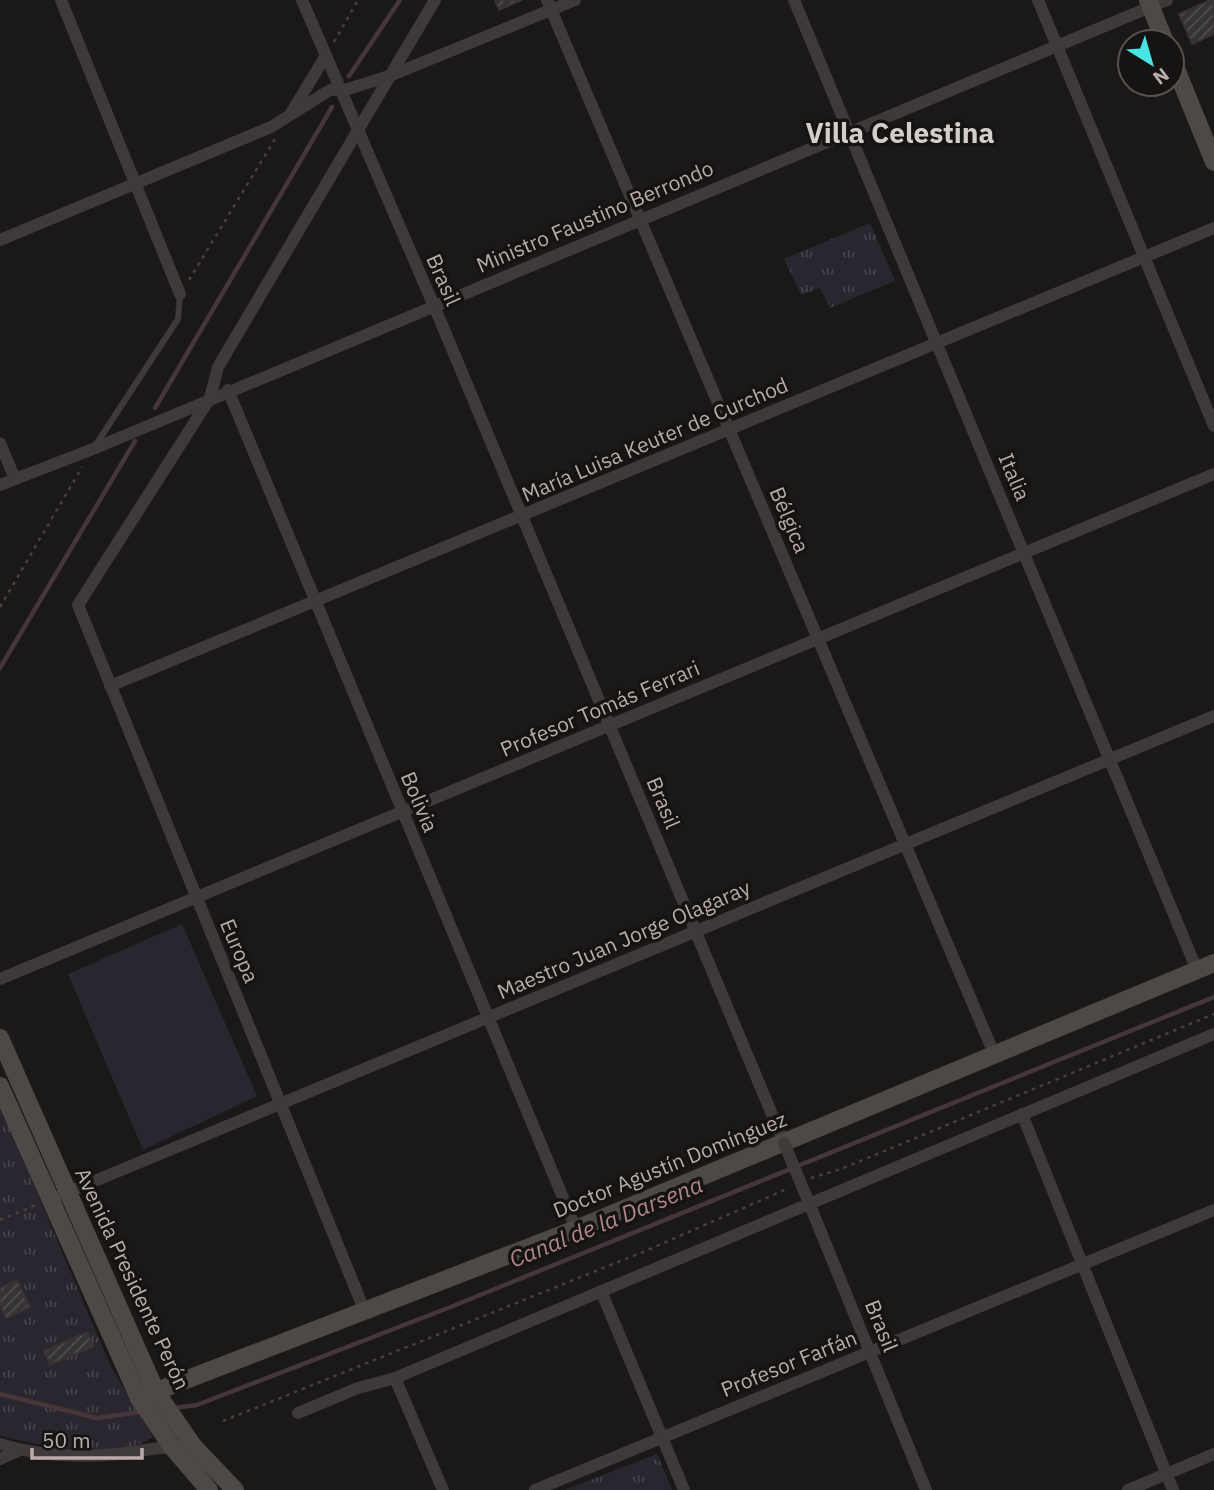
<svg xmlns="http://www.w3.org/2000/svg" width="1214" height="1490" font-family="'IBM Plex Sans',sans-serif">
	<defs>
		<pattern id="grass-tufts" width="24" height="20" patternUnits="userSpaceOnUse" patternTransform="scale(1.75)"><rect width="24" height="20" fill="#2a262f"/><path d="M3 7l-1-3M5 7V3M7 7l1-3M15 17l-1-3M17 17v-4M19 17l1-3" fill="none" stroke="#47434a"/></pattern>
		<pattern id="building-hatch" width="6" height="6" patternUnits="userSpaceOnUse" patternTransform="scale(1.75)"><rect width="6" height="6" fill="#363433"/><path d="M-1 1l2-2M0 6l6-6M5 7l2-2" fill="none" stroke="#514f4e"/></pattern>
	</defs>
	<rect width="100%" height="100%" fill="#1a1918"/>
	<g fill="url(#grass-tufts)">
		<path d="M870 223 895 281 830 308 820 288 801 295 784 259Z"/>
		<path d="M0 1106 111 1367 153 1437C122 1460 34 1447 0 1435Z"/>
		<path d="M657 1454 672 1490H565Z"/>
	</g>
	<path fill="#2a262f" d="M182 924 257 1096 143 1150 68 974Z"/>
	<g fill="none" stroke-linecap="round" stroke-linejoin="round">
		<g stroke="#463639" stroke-width="4.5">
			<path d="M349 76 400 0"/>
			<path d="M155 408 332 107"/>
			<path d="M0 668 135 441"/>
			<path d="M0 1394 97 1418 141 1412"/>
			<path d="M174 1408 197 1405 448 1308 1214 997"/>
		</g>
	</g>
	<g fill="url(#building-hatch)" stroke="#363332" stroke-width="2">
		<path d="M495 0H522L499 10Z"/>
		<path d="M1210 0H1214V34L1192 44 1179 14Z"/>
		<path d="M17 1280 30 1307 6 1318 0 1306V1288Z"/>
		<path d="M87 1332 94 1346 50 1365 44 1351Z"/>
	</g>
	<g fill="none" stroke-linecap="round" stroke-linejoin="round">
		<g stroke="#46403f" stroke-width="2.5" stroke-dasharray="3.5 5" stroke-linecap="butt">
			<path d="M334 42 358 0"/>
			<path d="M189 280 275 139"/>
			<path d="M0 607 82 467"/>
			<path d="M811 1178 841 1169 1214 1014"/>
			<path d="M0 1220 36 1205"/>
			<path d="M223 1421 643 1252 789 1188"/>
		</g>
		<path stroke="#3f3a39" stroke-width="6" d="M95 446 178 319 180 294"/>
		<g stroke="#3f3a39" stroke-width="12">
			<path d="M61 0 180 294"/>
			<path d="M302 0 440 320 784 1143"/>
			<path d="M547 0 995 1056"/>
			<path d="M794 0 1197 970"/>
			<path d="M1038 0 1214 426"/>
			<path d="M291 113 325 57"/>
			<path d="M0 240 271 127 330 90 348 89 392 75 575 0"/>
			<path d="M228 390 576 1229"/>
			<path d="M0 443 15 479"/>
			<path d="M0 485 93 449 1167 0"/>
			<path d="M110 686 1214 228"/>
			<path d="M0 979 1214 474"/>
			<path d="M1022 1114 1173 1490"/>
			<path d="M61 1195 1214 716"/>
			<path d="M809 1203 926 1490"/>
			<path d="M601 1291 684 1490"/>
			<path d="M365 1312 78 605 210 398 218 367 435 0"/>
			<path d="M395 1378 443 1490"/>
			<path d="M298 1413 358 1388 395 1378 1214 1034"/>
			<path d="M0 1444C38 1456 78 1458 118 1454 137 1452 157 1447 177 1447"/>
			<path d="M0 1459 20 1450"/>
			<path d="M535 1490 1214 1210"/>
			<path d="M1128 1490 1214 1454"/>
		</g>
		<g stroke="#4e4847" stroke-width="18">
			<path d="M1148 0 1165 42"/>
			<path d="M1172 59 1214 162"/>
			<path d="M0 1038 156 1392 194 1447 235 1490"/>
			<path d="M0 1086 139 1398 172 1447 209 1490"/>
			<path d="M139 1398 576 1229 1214 963"/>
		</g>
		<path stroke="#3f3a39" stroke-width="12" d="M784 1143 809 1203"/>
	</g>
	<g text-anchor="middle" stroke-width="7" stroke-linejoin="round" paint-order="stroke">
		<g font-size="21" fill="#b9acab" stroke="#151413">
			<text transform="translate(595 217) rotate(-23)" y="7">Ministro Faustino Berrondo</text>
			<text transform="translate(443 280) rotate(66)" y="7">Brasil</text>
			<text transform="translate(655 440) rotate(-23)" y="7">María Luisa Keuter de Curchod</text>
			<text transform="translate(1014 477) rotate(67)" y="7">Italia</text>
			<text transform="translate(789 520) rotate(67)" y="7">Bélgica</text>
			<text transform="translate(600 709) rotate(-23)" y="7">Profesor Tomás Ferrari</text>
			<text transform="translate(419 802) rotate(67)" y="7">Bolivia</text>
			<text transform="translate(663 803) rotate(67)" y="7">Brasil</text>
			<text transform="translate(624 940) rotate(-23)" y="7">Maestro Juan Jorge Olagaray</text>
			<text transform="translate(239 951) rotate(67)" y="7">Europa</text>
			<text transform="translate(670 1165) rotate(-22)" y="7">Doctor Agustín Domínguez</text>
			<text transform="translate(132 1279) rotate(65)" y="7">Avenida Presidente Perón</text>
			<text transform="translate(881 1326) rotate(68)" y="7">Brasil</text>
			<text transform="translate(789 1364) rotate(-22)" y="7">Profesor Farfán</text>
		</g>
		<g font-size="23" font-style="italic" fill="#b1858e" stroke="#151413">
			<text transform="translate(606 1222) rotate(-22)" y="8">Canal de la Darsena</text>
		</g>
		<g font-size="28" font-weight="bold" fill="#d5cdcc" stroke="#151413">
			<text x="900" y="143">Villa Celestina</text>
		</g>
	</g>
	<g transform="translate(1151 63) rotate(143)"><circle r="33" fill="#151413" stroke="#575150" stroke-width="2"/>
	<path d="M0-5L12 26L0 18L-12 26Z" fill="#46e4e2"/>
	<text y="-10" font-size="19" font-weight="bold" text-anchor="middle" fill="#b9acab">N</text>
	</g>
	<path d="M32 1448v10h110v-10" fill="none" stroke="#b9acab" stroke-width="3.5"/>
	<text x="42" y="1448" font-size="21" fill="#b9acab" stroke="#151413" stroke-width="5" paint-order="stroke">50 m</text>
</svg>
